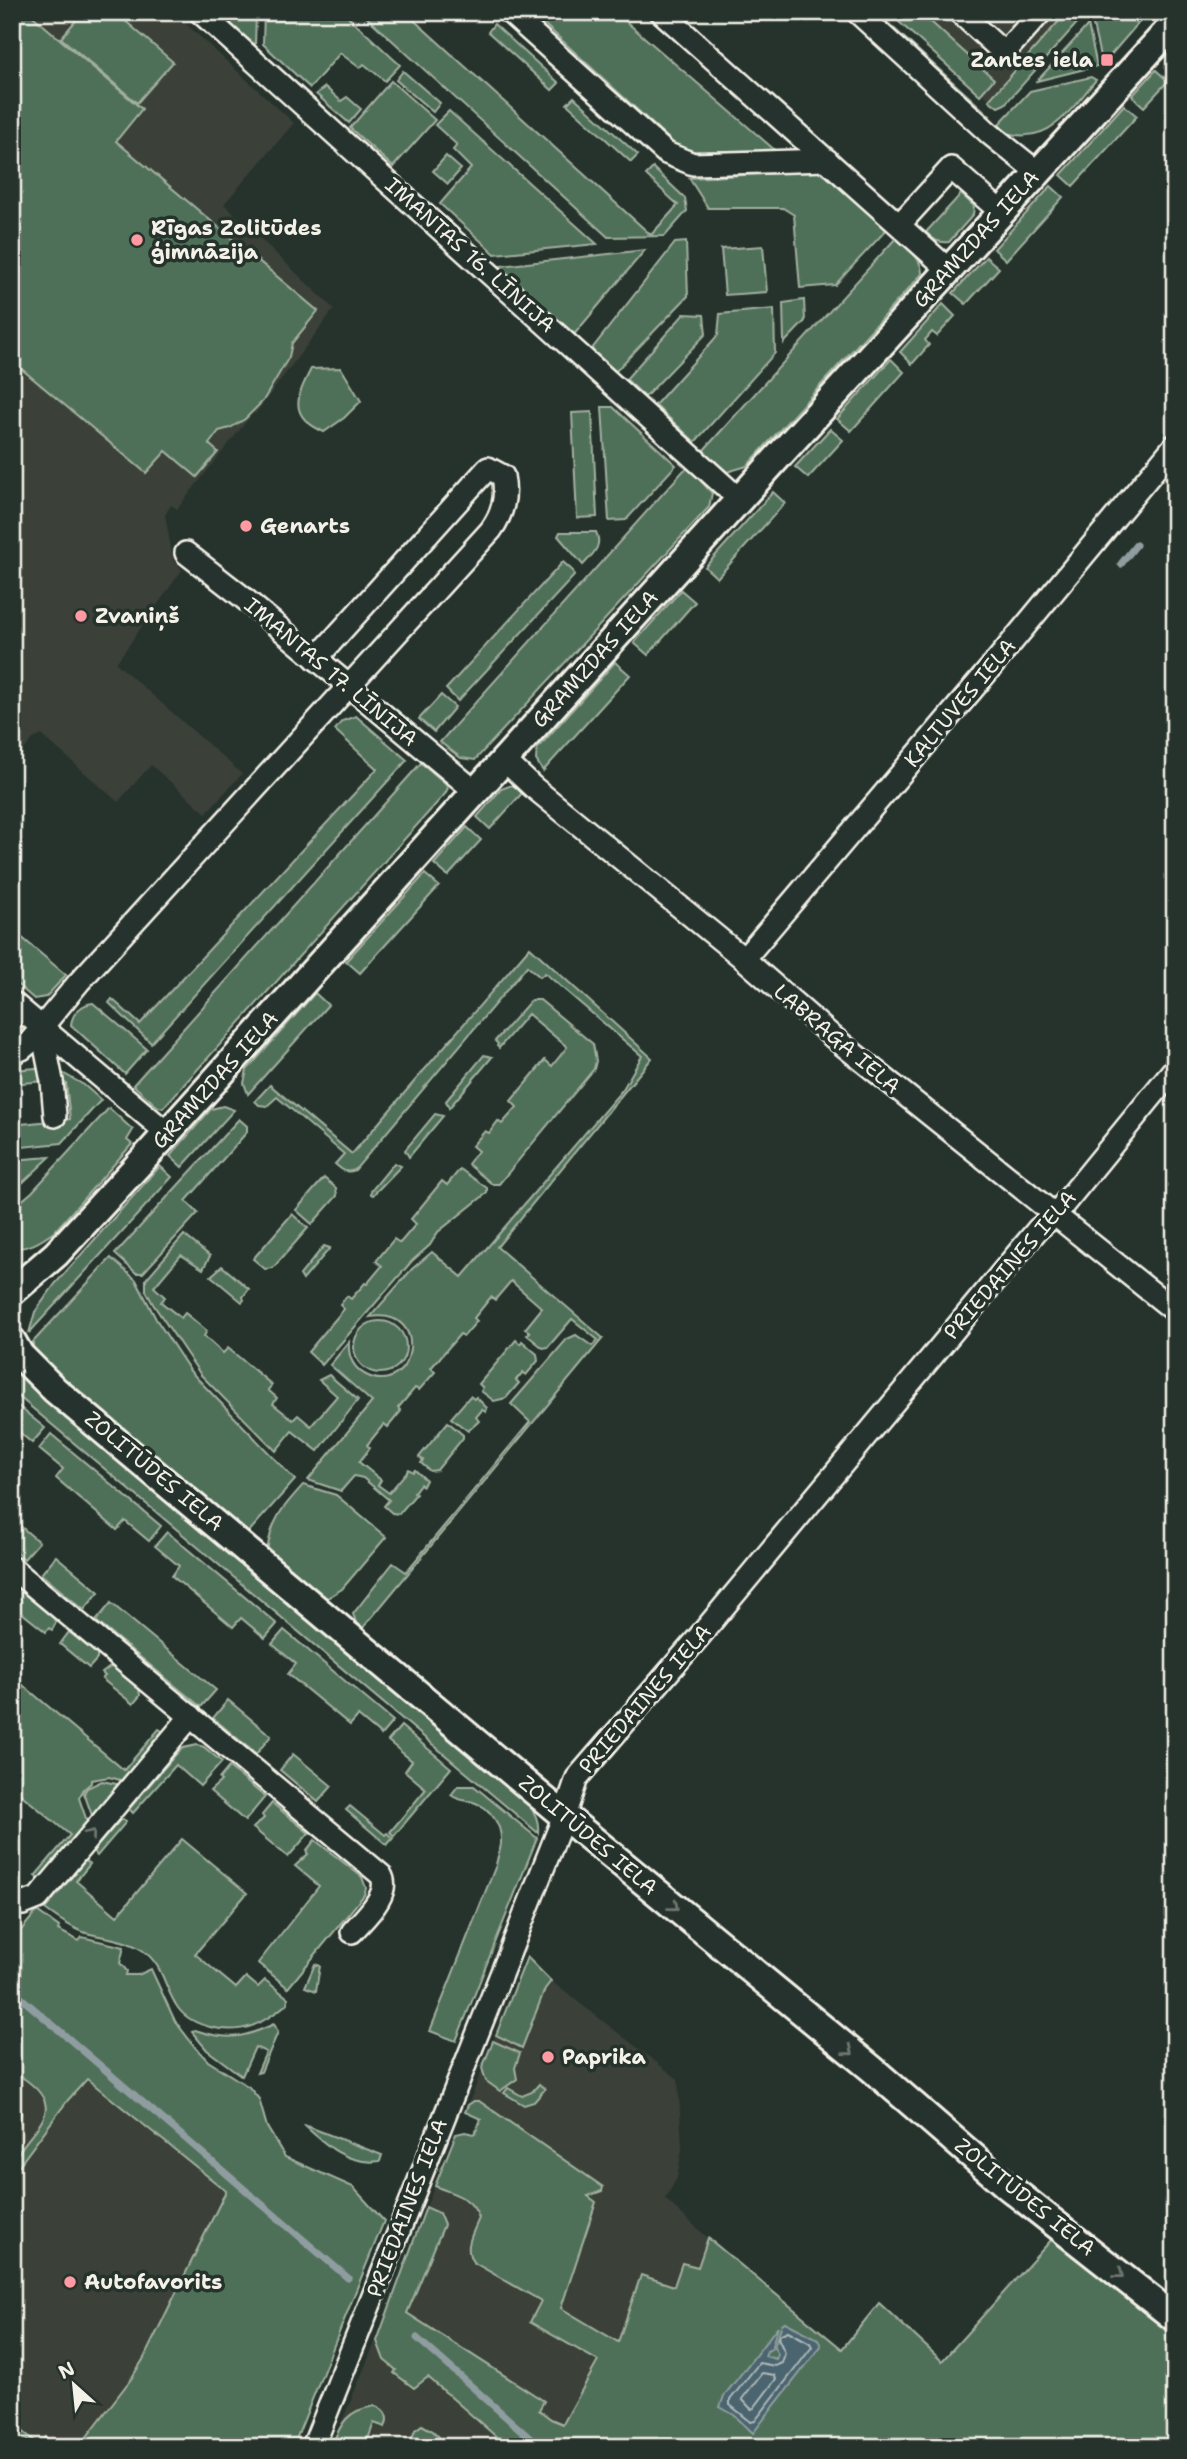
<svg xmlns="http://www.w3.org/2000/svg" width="1187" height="2459" font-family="'Shantell Sans',sans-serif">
	<rect width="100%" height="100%" fill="#26332d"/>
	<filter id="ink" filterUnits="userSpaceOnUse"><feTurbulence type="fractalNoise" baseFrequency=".0143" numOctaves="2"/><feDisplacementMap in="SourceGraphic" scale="14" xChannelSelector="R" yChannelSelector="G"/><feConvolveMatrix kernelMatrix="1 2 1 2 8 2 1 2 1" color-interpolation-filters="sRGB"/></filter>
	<g filter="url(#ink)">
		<g fill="#3a4138">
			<path d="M12 12H173L294 123 224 204 334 309 255 414 253 413 177 509 171 505 165 515 173 559 182 570 116 663 242 774 206 813 151 765 118 802 42 735 33 739 12 764Z"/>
			<path d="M890 12H1087L1005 104 998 107Z"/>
			<path d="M527 1957 551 1981 678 2079 682 2148 677 2178 665 2199 708 2238 697 2268 675 2286 641 2275 618 2342 561 2308 583 2245 587 2197 474 2101 468 2105Z"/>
			<path d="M12 2050 87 2079 226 2191 144 2358 131 2379 79 2447H12Z"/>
			<path d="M435 2186 471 2201 476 2209 479 2218 468 2245V2253L473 2262 542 2301 530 2322 598 2361 564 2424 551 2419 538 2410 544 2401 407 2313 444 2225 434 2210 426 2207Z"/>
			<path d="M382 2326 520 2447H331Z"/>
		</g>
		<g fill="#507059" stroke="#a2b0a0" stroke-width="2">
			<path d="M28 12 142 109 116 141 318 311 292 343 289 357 263 401 245 419 230 428 219 431 209 444 218 452 197 477 166 451 146 473 12 361V13Z"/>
			<path d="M83 12H115L173 62 137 103 61 38Z"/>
			<path d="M240 12H256L255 46 230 24Z"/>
			<path d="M264 12H343L400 65 385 81 364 64 360 68 340 53 310 88 263 44Z"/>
			<path d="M361 12H405L651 235 678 205 646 175 653 168 685 198 687 211 665 236 608 237Z"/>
			<path d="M531 12H615L776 151H682Z"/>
			<path d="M870 12H876L990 116 988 119Z"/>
			<path d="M888 12H920L994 79 980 95Z"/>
			<path d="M1067 12H1087L1005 104 998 107 989 100Z"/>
			<path d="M1099 12H1148L1102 65 1092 21Z"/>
			<path d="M494 24 559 83 552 90 488 32Z"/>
			<path d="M1088 25 1097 66 1037 81Z"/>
			<path d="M1156 70 1168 81 1144 107 1132 96Z"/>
			<path d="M403 71 440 103 433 112 396 80Z"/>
			<path d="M1091 77 1096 80C1083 95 1070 114 1054 125 1040 136 1009 142 999 124L1030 91Z"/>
			<path d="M391 81 435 120 393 167 350 128Z"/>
			<path d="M325 87 341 101 347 97 361 109 349 123 316 94Z"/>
			<path d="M574 97 638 155 631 162 567 104Z"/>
			<path d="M1124 105 1137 116 1073 186 1061 175Z"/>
			<path d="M449 111 597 244 495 254 440 204 471 168 453 150 457 145 435 125Z"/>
			<path d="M446 156 461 169 448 184 433 171Z"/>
			<path d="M815 171 826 173 888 228 835 285 800 288 794 215 783 208H708L689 178Z"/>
			<path d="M1051 186 1063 197 1006 260 994 249Z"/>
			<path d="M961 194 974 206 973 215 949 242C938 243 933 240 926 232Z"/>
			<path d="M896 238C908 249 922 257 922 274L747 466 727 472 703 451Z"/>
			<path d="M686 242 688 296 611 376 588 354 675 243Z"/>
			<path d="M763 246 767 292 725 295 721 249Z"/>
			<path d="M645 250 572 337 492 267Z"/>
			<path d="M986 257 999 268 966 304 953 293Z"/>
			<path d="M804 300 805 321 784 343 783 303Z"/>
			<path d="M943 304 955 316 937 336 932 332 925 340 929 345 912 364 900 352Z"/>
			<path d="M774 309 775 353 695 442 655 405 718 335 720 314Z"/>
			<path d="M684 314 704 315 706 334 645 397 626 379Z"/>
			<path d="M891 359 904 372 851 431 837 419Z"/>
			<path d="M341 368 361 401 344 418 324 432C288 416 296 398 311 369Z"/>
			<path d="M602 407H613L676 465 626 520 609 521Z"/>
			<path d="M592 412 597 517 577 518 572 413Z"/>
			<path d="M830 429 843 440 808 478 795 467Z"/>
			<path d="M689 468 712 493 709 507 475 760 461 758 440 742 684 470Z"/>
			<path d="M773 492 785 503 717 578 705 567Z"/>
			<path d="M560 532H596C603 546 593 554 583 565L558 536Z"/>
			<path d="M563 562 573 571 574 576 458 701 446 689Z"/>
			<path d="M681 590 695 602 648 655 634 643Z"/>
			<path d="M615 662 630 675 543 771 536 760 537 749Z"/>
			<path d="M441 695 455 707 434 732 419 719Z"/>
			<path d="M356 716 407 760 151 1043 109 1003 112 999 140 1024 377 769 335 730 342 721Z"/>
			<path d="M421 763 444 782 448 788 445 794 163 1108 158 1107 133 1085Z"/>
			<path d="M512 785 524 791 490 829 477 817 501 789Z"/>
			<path d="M467 827 481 840 448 876 434 864Z"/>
			<path d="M425 874 439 886 360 973 346 961Z"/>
			<path d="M13 930 66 975 46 997 34 999 12 980Z"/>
			<path d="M530 947 652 1058 497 1247 603 1338 363 1628 356 1622 353 1614 393 1563 406 1572 530 1422 511 1404 567 1339 576 1335 592 1346 598 1340 572 1319 548 1347 543 1348 527 1335 530 1332 525 1329 542 1308 511 1281 495 1300 491 1297 474 1318 477 1321 464 1336 460 1334 431 1368 435 1372 419 1390 415 1388 398 1408 401 1411 388 1427 384 1424 367 1445 370 1448 359 1462 381 1480 378 1485 389 1493 409 1469 413 1472 415 1470 426 1480 423 1486 420 1484 414 1492 416 1494 399 1514 392 1513 384 1506 389 1500 363 1478 354 1476 341 1491 308 1480 372 1402 330 1365 349 1342C348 1356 353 1368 366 1375 413 1399 434 1307 370 1317L412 1269 432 1252 462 1277 623 1089 642 1056 545 973 540 977 527 966 355 1170C346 1174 342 1170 335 1164L344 1154 277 1097 267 1106 259 1105 255 1101 270 1085 352 1154Z"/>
			<path d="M315 993 328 1005 248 1094 244 1083 247 1070Z"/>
			<path d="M531 1000H540L593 1044 596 1061 594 1069 499 1184H492L468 1164 478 1151 472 1146 485 1131 489 1133 498 1121 502 1124 517 1107 511 1101 545 1060 552 1066 567 1047 528 1014 499 1048 497 1046 498 1044 495 1041Z"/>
			<path d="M93 1003 147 1049 125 1074 71 1025C72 1013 82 1004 93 1003Z"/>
			<path d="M12 1012 23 1022C24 1032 22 1037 12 1042Z"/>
			<path d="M484 1055 492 1057 449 1108 446 1101Z"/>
			<path d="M36 1068 46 1081 12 1084 14 1070Z"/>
			<path d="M59 1071 84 1085 101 1100 62 1143 12 1148V1125L70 1119 66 1083H61Z"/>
			<path d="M223 1106 234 1110 182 1167 170 1156 211 1109Z"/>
			<path d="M109 1108 133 1130 127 1140 132 1144 54 1232C40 1242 29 1249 12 1248V1209L32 1192Z"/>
			<path d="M435 1114 443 1116 409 1157 405 1150Z"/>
			<path d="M239 1119 247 1126V1132L186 1201 198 1213 143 1273H136L115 1254Z"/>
			<path d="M50 1157 17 1188 12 1185V1160Z"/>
			<path d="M394 1163 401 1166 373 1195 371 1194V1191Z"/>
			<path d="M160 1166 172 1177 29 1333 35 1312 55 1284Z"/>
			<path d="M460 1169 487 1188V1193L438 1232 430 1245 412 1261 322 1365 308 1352 344 1309 340 1305 347 1296 351 1299 365 1283 367 1284 382 1266 376 1261 394 1239 400 1243 416 1224 411 1219 442 1181 447 1185Z"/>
			<path d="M324 1178 336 1188 337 1196 312 1224 296 1210Z"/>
			<path d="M292 1214 308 1228 273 1268 265 1269 253 1259Z"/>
			<path d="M184 1235 210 1256 203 1269 181 1255 154 1287 165 1297 161 1302 181 1318 185 1313 207 1331 204 1336 223 1353 228 1348 272 1385 268 1390 277 1398 273 1404 293 1420 298 1415 311 1426 337 1396 319 1380 329 1375 358 1400 318 1451 292 1431 276 1451 201 1375 153 1304 146 1291V1279Z"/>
			<path d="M324 1246 330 1248 303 1280 300 1275Z"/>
			<path d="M111 1258 136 1280 156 1319 191 1372 295 1480 246 1535 54 1378 33 1350V1342Z"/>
			<path d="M222 1266 249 1289 243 1297 244 1300 242 1302 211 1276Z"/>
			<circle cx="380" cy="1347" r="26"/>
			<path d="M516 1340 520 1344 522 1341 537 1354 538 1361 526 1375 523 1372 516 1380 519 1383 506 1398 494 1401 481 1391 483 1388 479 1384Z"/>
			<path d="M16 1370 522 1790C526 1808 540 1811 538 1833L12 1391V1374Z"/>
			<path d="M470 1396 474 1399 476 1397 487 1408 486 1412 482 1410 476 1417 479 1421 468 1431 451 1418Z"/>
			<path d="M12 1401 45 1428 32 1443 12 1426Z"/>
			<path d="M448 1422 463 1435V1438L437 1470 430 1471 421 1463 423 1460 419 1457Z"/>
			<path d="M51 1434 161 1526 149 1541 125 1521 117 1530 56 1478 63 1469 39 1449Z"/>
			<path d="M303 1485 336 1495 386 1537 342 1589 324 1600 267 1552C271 1520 282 1508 303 1485Z"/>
			<path d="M12 1519 39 1542 24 1559 12 1549Z"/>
			<path d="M167 1532 277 1624 265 1638 241 1618 233 1627 172 1576 179 1566 155 1546Z"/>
			<path d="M56 1556 99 1592 84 1610 41 1574Z"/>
			<path d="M12 1584 57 1621 52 1630 49 1628 46 1632 12 1605Z"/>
			<path d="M111 1603 216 1690 201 1707 96 1621Z"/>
			<path d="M284 1630 393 1721 381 1735 358 1716 350 1725 288 1674 296 1664 272 1644Z"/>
			<path d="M69 1632 97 1654V1659L89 1668 60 1644Z"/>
			<path d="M110 1667 115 1668 139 1688 140 1696 133 1704 102 1679 105 1676 102 1673Z"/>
			<path d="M12 1676 124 1770 159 1729 165 1733 124 1781 109 1777 91 1780V1783L84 1789 79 1798 88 1824 42 1881 35 1876 70 1835 12 1787Z"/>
			<path d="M228 1700 271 1736 256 1754 213 1718Z"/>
			<path d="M401 1726 451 1768 394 1836 390 1832 426 1789 405 1771 412 1761 388 1741Z"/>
			<path d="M197 1745 204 1747 222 1762 200 1786 176 1765 133 1813 129 1809 177 1753 183 1748Z"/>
			<path d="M293 1754 332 1786 318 1802 280 1770Z"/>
			<path d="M229 1767 265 1797 245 1821 210 1791 221 1781 219 1779Z"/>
			<path d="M102 1781 121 1785 93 1818 84 1793 87 1788Z"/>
			<path d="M458 1786H474L537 1838 456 2041 430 2031 496 1865C497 1858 501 1850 501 1842 502 1825 490 1807 473 1802 464 1800 459 1801 451 1795Z"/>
			<path d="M272 1803 309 1833 288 1857 253 1828 264 1818 262 1815Z"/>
			<path d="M350 1806 385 1835 387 1833 393 1838 387 1845 346 1810Z"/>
			<path d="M121 1819 126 1822 97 1856 93 1851Z"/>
			<path d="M182 1839 247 1893 195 1954 236 1988 246 1977 258 1987 265 1980 288 1998V2003C263 2024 243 2035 210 2027 198 2024 186 2019 178 2008 164 1988 164 1965 142 1950 125 1939 106 1938 86 1933 71 1928 57 1918 45 1909L85 1861 90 1864 76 1881 117 1916Z"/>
			<path d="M315 1840 362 1877 366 1888 364 1895 288 1988 258 1963 319 1886 295 1866 308 1854 306 1851Z"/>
			<path d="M37 1911 59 1927 58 1930 79 1941 82 1937 124 1947 120 1963 127 1971 126 1975H138L151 1969 175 2021 195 2047 208 2061 249 2087 259 2099 267 2127 285 2157 353 2187 384 2221 293 2447H79L131 2379 144 2358 226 2191 87 2079 68 2100 12 2175C12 2131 88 2115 12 2071V1932L17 1935Z"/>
			<path d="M527 1957 551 1981 545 1989 522 2048 496 2035Z"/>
			<path d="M315 1964 320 1966 316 1991 305 1987Z"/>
			<path d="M274 2024 278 2032 261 2072 257 2073 266 2052 255 2047 242 2076 207 2050 192 2032 195 2030C228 2041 244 2038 274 2024Z"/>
			<path d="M493 2041 520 2053 515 2068 517 2079 500 2091 486 2081 482 2068Z"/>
			<path d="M539 2084 545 2089 534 2102 524 2105 504 2093 508 2088 522 2096 532 2092Z"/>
			<path d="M474 2101H479L603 2187 602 2191 588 2196 596 2202 561 2308 618 2342 641 2275 674 2286 682 2263 698 2267 708 2238 842 2349 879 2303 942 2361 1053 2238 1175 2338V2447H508L428 2377 414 2388 394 2373 396 2370 384 2360 377 2341 426 2207 439 2213 444 2225 407 2313 544 2401 539 2410 551 2419 563 2424 598 2361 530 2322 541 2301 473 2262C463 2247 473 2234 479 2218 471 2196 455 2195 435 2186L456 2134 465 2132 475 2134 481 2119 465 2112 468 2105Z"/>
			<path d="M12 2103 21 2113 12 2143Z"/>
			<path d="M304 2125 382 2155 380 2161C348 2166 326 2145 304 2125Z"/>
			<path d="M375 2406C385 2409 390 2417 385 2427L374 2423 365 2447H331C341 2423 347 2410 375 2406Z"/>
			<path d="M12 2423 40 2445 46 2437 48 2441 44 2447H36L12 2429Z"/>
			<path d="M422 2425 433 2431 443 2441 441 2447H431L412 2438 415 2430Z"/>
		</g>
		<path fill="#4b6570" stroke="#8f9da0" stroke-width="2" d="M785 2322 818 2339 821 2346 753 2433 734 2415 720 2407 724 2396 778 2326 771 2349 767 2351 765 2356 776 2359 778 2354 774 2347 782 2324Z"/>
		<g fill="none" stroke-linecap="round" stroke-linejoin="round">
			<g stroke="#b0b9b8" stroke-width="2">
				<path d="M788 2331 810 2343 812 2347 755 2421 751 2422 730 2405V2400L759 2363 775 2366 782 2363 785 2353 778 2338 781 2334Z"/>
				<path d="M762 2373 774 2375 776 2379 754 2408 751 2409 742 2399Z"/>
			</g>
			<g stroke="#8f9da0" stroke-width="7">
				<path d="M1121 564 1136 545"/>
				<path d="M12 1990 348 2278"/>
				<path d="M417 2338 540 2447"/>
			</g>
			<g stroke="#f4f1e8" stroke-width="26">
				<g id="minor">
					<path d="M200 12 739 499"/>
					<path d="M509 12 666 153 693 164 827 160"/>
					<path d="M661 12 948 269"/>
					<path d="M857 12 990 134 1036 171"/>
					<path d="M959 12 1004 53 1041 12"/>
					<path d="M900 224 951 168 1001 212"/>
					<path d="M186 553 240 595 476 792"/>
					<path d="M504 760 533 787 744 959 833 1037 1175 1311"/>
					<path d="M744 959 993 665 1175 445"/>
					<path d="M12 1002 167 1133"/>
					<path d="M41 1026 52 1081 55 1116"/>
					<path d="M12 1053 22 1049 28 1044 79 982 491 530C503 513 507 497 503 476L488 468 316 659"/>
					<path d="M12 1568 381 1875C392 1894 363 1919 352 1932"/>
					<path d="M12 1899 23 1904 38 1898 191 1716"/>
					<path d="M313 2447 564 1816 577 1778 698 1638 1038 1229 1055 1215 1175 1068"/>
				</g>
			</g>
			<g stroke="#f4f1e8" stroke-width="32">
				<g id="tertiary">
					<path d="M12 1292 56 1254 151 1151 776 459 1175 23"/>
					<path d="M12 1341 20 1355 55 1390 564 1816 872 2069 1006 2185 1175 2318"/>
				</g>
			</g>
			<use href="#minor" stroke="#26332d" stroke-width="21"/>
			<use href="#tertiary" stroke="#26332d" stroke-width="26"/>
		</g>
		<defs><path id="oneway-chevron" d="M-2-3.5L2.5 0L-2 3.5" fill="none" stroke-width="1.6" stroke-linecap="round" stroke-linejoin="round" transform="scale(1.75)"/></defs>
		<g stroke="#6e766e">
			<use href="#oneway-chevron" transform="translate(91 1834) rotate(-50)"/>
			<use href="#oneway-chevron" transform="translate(674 1906) rotate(39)"/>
			<use href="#oneway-chevron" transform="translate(849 2051) rotate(39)"/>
			<use href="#oneway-chevron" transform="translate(1119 2274) rotate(38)"/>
		</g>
	</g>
	<g fill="#ff9aa2" stroke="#26332d" stroke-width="2.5">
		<rect x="1100" y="53" width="14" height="14" rx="3.5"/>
		<circle cx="137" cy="240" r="7"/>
		<circle cx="246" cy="526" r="7"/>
		<circle cx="81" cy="616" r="7"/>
		<circle cx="548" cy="2057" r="7"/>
		<circle cx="70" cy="2282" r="7"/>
	</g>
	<g text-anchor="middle" stroke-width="7" stroke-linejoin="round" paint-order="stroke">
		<g font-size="21" font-weight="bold" fill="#f4f1e8" stroke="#26332d" text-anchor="start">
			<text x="1093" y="67" text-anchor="end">Zantes iela</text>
			<text x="151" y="235">Rīgas Zolitūdes<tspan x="151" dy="24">ģimnāzija</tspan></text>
			<text x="260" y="533">Genarts</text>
			<text x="95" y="623">Zvaniņš</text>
			<text x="562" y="2064">Paprika</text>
			<text x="84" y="2289">Autofavorits</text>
		</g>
		<g font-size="21" fill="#f4f1e8" stroke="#26332d">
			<text transform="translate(976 239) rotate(-48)" y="7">GRAMZDAS IELA</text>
			<text transform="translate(470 255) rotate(42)" y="7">IMANTAS 16. LĪNIJA</text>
			<text transform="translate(595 659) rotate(-48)" y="7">GRAMZDAS IELA</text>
			<text transform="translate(331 672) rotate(40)" y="7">IMANTAS 17. LĪNIJA</text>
			<text transform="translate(960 703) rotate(-50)" y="7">KALTUVES IELA</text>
			<text transform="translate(837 1039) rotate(40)" y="7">LABRAGA IELA</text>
			<text transform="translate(215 1080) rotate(-48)" y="7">GRAMZDAS IELA</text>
			<text transform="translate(1010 1265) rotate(-49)" y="7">PRIEDAINES IELA</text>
			<text transform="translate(154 1471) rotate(40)" y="7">ZOLITŪDES IELA</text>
			<text transform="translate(645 1699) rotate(-49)" y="7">PRIEDAINES IELA</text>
			<text transform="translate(588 1835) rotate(40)" y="7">ZOLITŪDES IELA</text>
			<text transform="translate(1025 2197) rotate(39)" y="7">ZOLITŪDES IELA</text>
			<text transform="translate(407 2208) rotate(-69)" y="7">PRIEDAINES IELA</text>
		</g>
	</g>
	<rect width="1187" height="2459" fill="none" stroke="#26332d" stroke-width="42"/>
	<rect x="21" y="21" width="1145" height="2417" fill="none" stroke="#f4f1e8" stroke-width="2.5" filter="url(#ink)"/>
	<g transform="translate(74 2385) rotate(333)" stroke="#26332d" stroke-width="5" paint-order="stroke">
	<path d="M0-5L12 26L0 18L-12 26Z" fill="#f4f1e8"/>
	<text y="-10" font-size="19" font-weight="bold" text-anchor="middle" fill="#f4f1e8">N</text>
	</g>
</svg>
